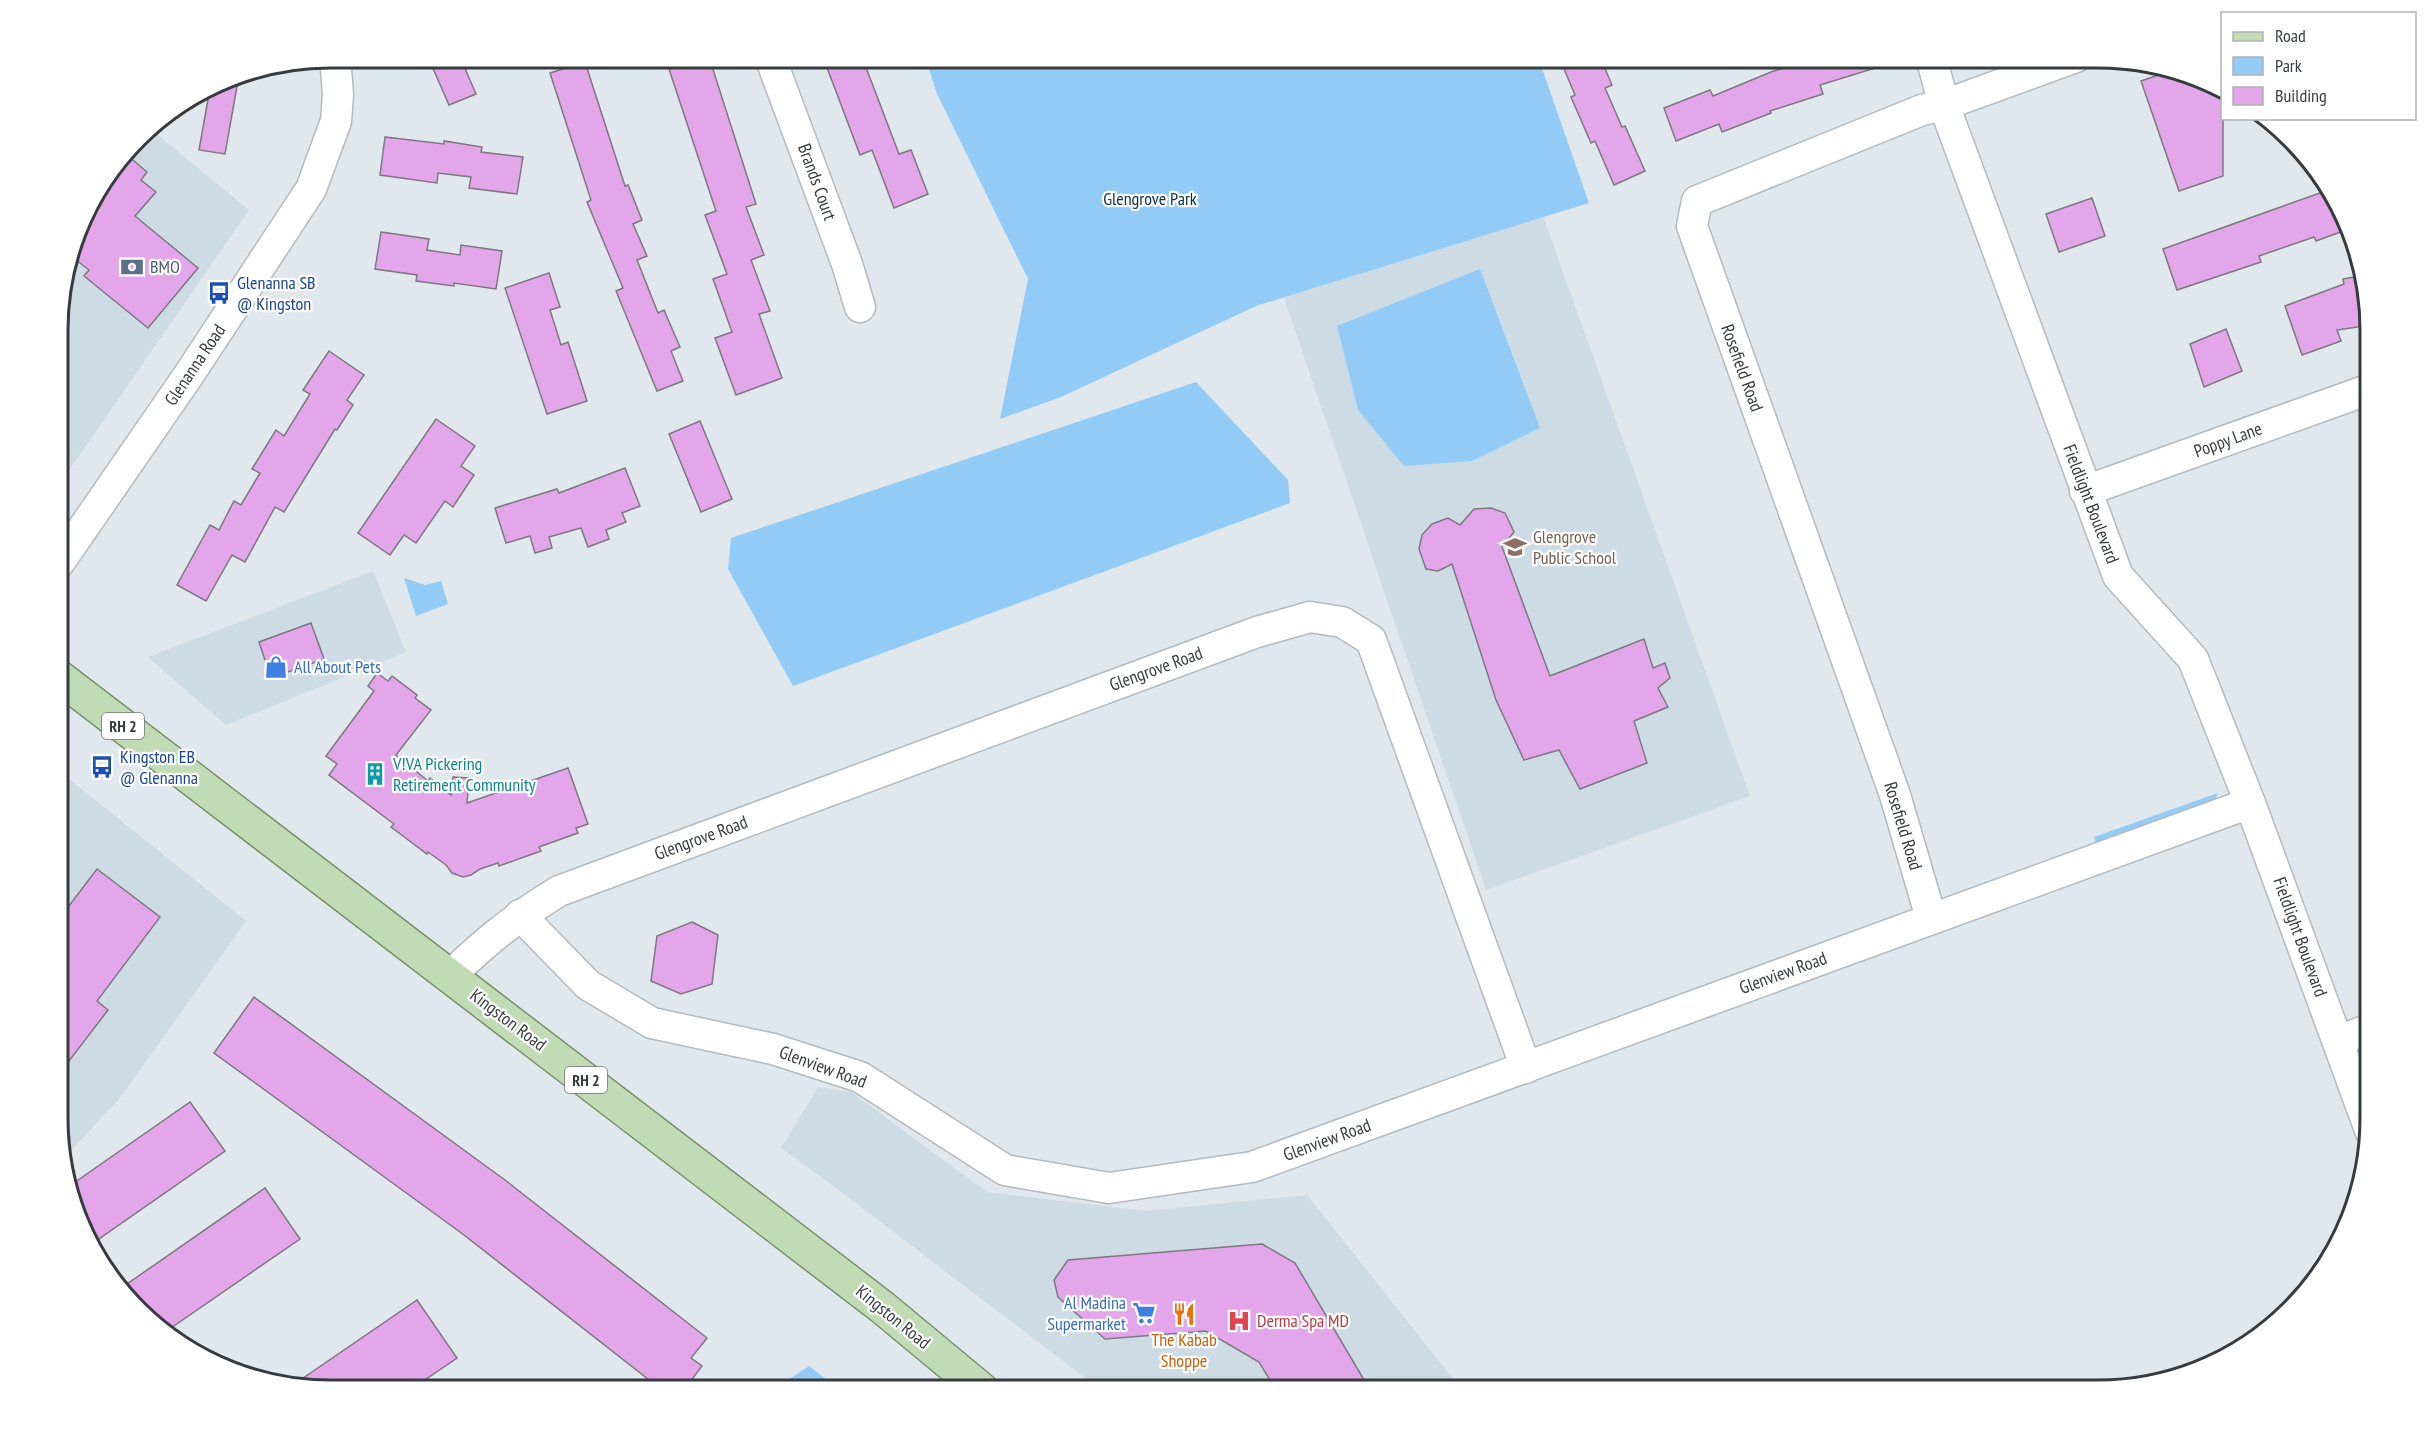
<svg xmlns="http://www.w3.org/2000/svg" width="2428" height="1447" font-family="'PT Sans Narrow',sans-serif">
	<rect width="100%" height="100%" fill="#e0e8ee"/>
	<g fill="#cddbe5">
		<path d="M148 127 249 210 59 485V295L85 209Z"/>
		<path d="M1543 216 1750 796 1486 890 1284 298Z"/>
		<path d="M373 571 406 652 226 725 148 657Z"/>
		<path d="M59 771 246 921 120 1098 62 1160 59 1152Z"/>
		<path d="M818 1087 851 1092 987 1192 1146 1211 1307 1195 1462 1390H1101L828 1182 781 1148Z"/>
	</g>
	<g fill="#92ccf6">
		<path d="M925 57H1538L1589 203 1256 306 1061 397 1000 419 1028 279 937 94Z"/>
		<path d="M1480 269 1540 428 1472 461 1404 466 1358 410 1337 326Z"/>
		<path d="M1196 382 1288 480 1290 503 793 686 728 569 731 538Z"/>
		<path d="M404 578 425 585 441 581 448 604 416 616Z"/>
		<path d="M2218 793 2213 805 2096 845 2094 837Z"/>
		<path d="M809 1366 840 1390H773Z"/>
	</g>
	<g fill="#e4a6ea" stroke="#7d787e" stroke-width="1.5">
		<path d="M428 57H460L476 94 449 105Z"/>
		<path d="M665 57H709L756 204 746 207 764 255 751 260 770 311 759 314 782 378 736 395 715 338 732 332 713 279 727 274 705 215 716 211Z"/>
		<path d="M823 57H862L899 154 911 150 928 194 894 208 872 150 860 155Z"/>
		<path d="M1559 57H1600L1612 85 1605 88 1622 127 1625 126 1645 171 1614 185 1595 141 1591 143 1571 97 1575 95Z"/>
		<path d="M1817 57H1897L1898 61 1820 85 1823 94 1770 111 1771 113 1722 132 1719 124 1676 141 1664 108 1710 90 1713 96 1771 72Z"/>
		<path d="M585 62 625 186 628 185 642 220 633 224 647 256 637 260 658 313 664 310 680 347 671 351 683 381 657 391 616 291 623 288 587 202 591 200 550 73Z"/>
		<path d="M2176 69 2223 89V176L2179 191 2141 81Z"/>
		<path d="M239 75 225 154 199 150 210 88 226 78Z"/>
		<path d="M385 137 444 144V141L482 147 481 152 523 157 517 194 469 188 471 177 438 173 437 183 380 175Z"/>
		<path d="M127 155 147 172 141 180 156 192 135 216 198 268 148 328 84 276 89 270 71 256 85 209Z"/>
		<path d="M2331 189 2346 230 2316 241 2314 237 2259 256 2261 262 2177 290 2163 249Z"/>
		<path d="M2092 198 2105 236 2059 252 2046 214Z"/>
		<path d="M381 232 429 239 427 250 460 255 461 245 502 251 496 289 454 283V286L416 281 417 275 375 269Z"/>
		<path d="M549 273 560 307 550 310 561 345 568 342 587 401 547 414 505 288Z"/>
		<path d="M2360 276 2370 312V325L2337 330 2341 341 2302 355 2285 306 2344 284 2343 279Z"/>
		<path d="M2226 329 2242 371 2204 387 2190 344Z"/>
		<path d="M329 351 364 375 347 400 353 405 337 430 335 429 284 512 275 507 245 562 232 555 206 601 177 585 210 525 219 530 234 501 241 505 260 473 252 469 276 430 284 436 310 394 303 390Z"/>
		<path d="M436 419 475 446 461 466 474 475 453 507 445 501 416 543 404 535 390 555 358 533Z"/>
		<path d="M700 421 732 499 701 512 669 434Z"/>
		<path d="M625 468 640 506 622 513 626 522 606 530 609 539 588 547 581 528 549 537 552 548 535 553 530 536 506 543 495 508 557 489 559 493Z"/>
		<path d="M1491 508 1505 513 1514 532 1502 547 1550 676 1644 639 1653 668 1665 663 1670 678 1658 688 1668 707 1634 721 1647 763 1580 789 1559 750 1524 760 1496 700 1452 564 1438 571 1426 569 1419 549 1422 535 1432 524 1448 518 1460 525 1474 509Z"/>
		<path d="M311 623 324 659 271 678 259 642Z"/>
		<path d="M377 673 388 681 392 676 417 695 415 698 431 710 396 755 428 781 430 778 451 795 453 777 469 778 467 803 568 768 588 824 576 828 578 833 539 847 541 851 499 866 498 863 480 869 471 875 463 877 452 873 446 865 428 852 427 854 391 827 394 824 329 775 337 764 326 756 374 691 368 686Z"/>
		<path d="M97 869 160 917 97 1001 108 1010 59 1074V919Z"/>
		<path d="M692 922 718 935 712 984 681 994 651 981 657 936Z"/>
		<path d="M254 997 505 1180 707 1338 691 1358 702 1366 684 1390H662L464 1235 214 1053Z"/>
		<path d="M190 1102 225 1151 93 1243 71 1185Z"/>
		<path d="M265 1188 300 1239 168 1330 142 1305 127 1284Z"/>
		<path d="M1262 1244 1295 1263 1370 1390H1276L1259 1362 1206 1331 1105 1339 1058 1297 1054 1280 1068 1260Z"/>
		<path d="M417 1300 457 1358 410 1390H330L293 1385Z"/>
	</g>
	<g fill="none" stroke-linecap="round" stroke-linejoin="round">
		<g stroke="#b2babf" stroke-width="33">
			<g id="minor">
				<path d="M770 57 847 264 860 307"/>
				<path d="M1931 57 1944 105 2118 576 2193 659 2250 803 2370 1130"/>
				<path d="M2085 491 2370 389"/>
				<path d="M59 563 188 376 311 189 336 121 338 94 335 57"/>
				<path d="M520 915 588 985 652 1023 773 1049 860 1077 1005 1170 1109 1188 1252 1167 2250 803"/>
				<path d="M1931 918 1895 795 1692 226 1697 201 1922 110 1944 105 2076 57"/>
				<path d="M450 976C487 940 515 918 559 891L1257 632 1310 617 1342 622 1371 640 1526 1068"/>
				<path d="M2338 1041 2370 1029"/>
			</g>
		</g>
		<g stroke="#76936b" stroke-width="36">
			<path id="major" d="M59 677 882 1307 982 1390"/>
		</g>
		<use href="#minor" stroke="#fff" stroke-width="30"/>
		<use href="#major" stroke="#c1dbb5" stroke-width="33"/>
	</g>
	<defs>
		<g id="bank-bare" transform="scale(1.8)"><path d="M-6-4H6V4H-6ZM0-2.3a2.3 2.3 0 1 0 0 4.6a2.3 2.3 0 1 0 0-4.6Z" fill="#5c6f8a" stroke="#fff" stroke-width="2.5" paint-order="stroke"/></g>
		<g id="bus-bare" transform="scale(1.8)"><path d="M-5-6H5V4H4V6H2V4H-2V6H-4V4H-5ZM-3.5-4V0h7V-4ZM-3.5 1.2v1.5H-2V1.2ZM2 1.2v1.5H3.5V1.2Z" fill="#1a4fb4" stroke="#fff" stroke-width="2.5" paint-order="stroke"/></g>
		<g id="school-bare" transform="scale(1.8)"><path d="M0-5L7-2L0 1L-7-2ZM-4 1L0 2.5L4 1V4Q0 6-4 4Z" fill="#8d6e63" stroke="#fff" stroke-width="2.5" paint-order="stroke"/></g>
		<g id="shop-bare" transform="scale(1.8)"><path d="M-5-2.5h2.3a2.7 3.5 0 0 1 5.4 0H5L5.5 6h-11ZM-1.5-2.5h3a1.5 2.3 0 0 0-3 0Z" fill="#3f7fe0" stroke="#fff" stroke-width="2.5" paint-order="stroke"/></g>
		<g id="building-bare" transform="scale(1.8)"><path d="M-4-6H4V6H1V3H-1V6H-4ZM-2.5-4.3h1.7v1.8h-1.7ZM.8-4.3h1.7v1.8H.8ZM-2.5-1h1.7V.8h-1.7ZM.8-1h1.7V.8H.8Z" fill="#0f9aa8" stroke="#fff" stroke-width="2.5" paint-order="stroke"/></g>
		<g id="supermarket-bare" transform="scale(1.8)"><path d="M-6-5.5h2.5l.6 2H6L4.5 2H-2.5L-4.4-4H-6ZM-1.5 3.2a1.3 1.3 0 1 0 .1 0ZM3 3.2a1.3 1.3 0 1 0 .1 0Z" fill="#3f7fe0" stroke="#fff" stroke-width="2.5" paint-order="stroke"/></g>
		<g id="restaurant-bare" transform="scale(1.8)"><path d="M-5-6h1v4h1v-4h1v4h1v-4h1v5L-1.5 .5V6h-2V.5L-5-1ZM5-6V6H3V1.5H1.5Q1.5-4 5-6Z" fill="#e8710a" stroke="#fff" stroke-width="2.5" paint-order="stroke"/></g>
		<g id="hospital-bare" transform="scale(1.8)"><path d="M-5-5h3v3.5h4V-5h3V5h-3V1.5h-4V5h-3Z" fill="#e0444e" stroke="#fff" stroke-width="2.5" paint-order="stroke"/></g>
	</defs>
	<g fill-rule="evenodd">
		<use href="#bank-bare" x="132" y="267"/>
		<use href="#bus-bare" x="219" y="293"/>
		<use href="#school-bare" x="1515" y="547"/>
		<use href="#shop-bare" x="276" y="667"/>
		<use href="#bus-bare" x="102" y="767"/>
		<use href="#building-bare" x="375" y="774"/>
		<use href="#supermarket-bare" x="1144" y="1313"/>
		<use href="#restaurant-bare" x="1184" y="1314"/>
		<use href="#hospital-bare" x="1239" y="1321"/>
	</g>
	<g text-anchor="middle" stroke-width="4.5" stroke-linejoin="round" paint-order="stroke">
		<g fill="#fff" stroke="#747678" stroke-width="1.5">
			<rect x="102" y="713" width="42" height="26" rx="4.5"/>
			<rect x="565" y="1067" width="42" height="26" rx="4.5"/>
		</g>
		<g font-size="16" font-weight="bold" fill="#383b3e">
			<text x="123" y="732">RH 2</text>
			<text x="586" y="1086">RH 2</text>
		</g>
		<g font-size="18" fill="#383b3e" stroke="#fff">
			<text transform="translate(817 182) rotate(70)" y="6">Brands Court</text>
			<text transform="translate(195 365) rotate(-56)" y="6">Glenanna Road</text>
			<text transform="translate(1742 368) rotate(70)" y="6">Rosefield Road</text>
			<text transform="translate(2228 440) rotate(-20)" y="6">Poppy Lane</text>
			<text transform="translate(2091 504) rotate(69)" y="6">Fieldlight Boulevard</text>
			<text transform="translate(1156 669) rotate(-20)" y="6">Glengrove Road</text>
			<text transform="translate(1903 826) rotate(73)" y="6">Rosefield Road</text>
			<text transform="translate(701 838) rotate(-20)" y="6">Glengrove Road</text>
			<text transform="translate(2300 937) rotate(70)" y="6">Fieldlight Boulevard</text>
			<text transform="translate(1783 973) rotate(-20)" y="6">Glenview Road</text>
			<text transform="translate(508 1020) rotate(37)" y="6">Kingston Road</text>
			<text transform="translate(823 1067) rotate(20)" y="6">Glenview Road</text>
			<text transform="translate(1327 1140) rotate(-20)" y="6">Glenview Road</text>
			<text transform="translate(893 1317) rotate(39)" y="6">Kingston Road</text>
		</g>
		<g font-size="18" fill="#0b3047" stroke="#fff">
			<text x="1150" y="205">Glengrove Park</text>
		</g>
		<g font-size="18" fill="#4e5e75" stroke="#fff" text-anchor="start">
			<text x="150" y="273">BMO</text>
		</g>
		<g font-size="18" fill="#164399" stroke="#fff" text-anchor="start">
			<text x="237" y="289">Glenanna SB<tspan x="237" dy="21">@ Kingston</tspan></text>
			<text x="120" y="763">Kingston EB<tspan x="120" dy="21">@ Glenanna</tspan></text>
		</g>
		<g font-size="18" fill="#785e54" stroke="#fff" text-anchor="start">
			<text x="1533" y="543">Glengrove<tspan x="1533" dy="21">Public School</tspan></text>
		</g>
		<g font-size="18" fill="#366cbe" stroke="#fff" text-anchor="start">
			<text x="294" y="673">All About Pets</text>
			<text x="1126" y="1309" text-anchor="end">Al Madina<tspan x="1126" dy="21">Supermarket</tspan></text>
		</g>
		<g font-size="18" fill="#0d838f" stroke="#fff" text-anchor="start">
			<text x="393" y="770">V!VA Pickering<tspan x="393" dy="21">Retirement Community</tspan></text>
		</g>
		<g font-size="18" fill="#be3a42" stroke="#fff" text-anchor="start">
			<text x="1257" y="1327">Derma Spa MD</text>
		</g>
		<g font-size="18" fill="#c56008" stroke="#fff">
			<text x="1184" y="1346">The Kabab<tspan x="1184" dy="21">Shoppe</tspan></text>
		</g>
	</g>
	<path d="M0 0H2428V1447H0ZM330 68H2098A262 262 0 0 1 2360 330V1118A262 262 0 0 1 2098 1380H330A262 262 0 0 1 68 1118V330A262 262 0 0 1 330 68Z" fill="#fff" fill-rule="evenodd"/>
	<path fill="none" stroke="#383b3e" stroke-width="3" d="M330 68H2098A262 262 0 0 1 2360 330V1118A262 262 0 0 1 2098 1380H330A262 262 0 0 1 68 1118V330A262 262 0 0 1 330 68Z"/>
	<rect x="2221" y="12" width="195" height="108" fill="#ffffff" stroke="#afb1b2" stroke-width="1.5"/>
	<rect x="2233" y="32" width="30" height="9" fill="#c1dbb5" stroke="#afb1b2" stroke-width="1.5"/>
	<text x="2275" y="42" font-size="18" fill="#383b3e">Road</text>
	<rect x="2233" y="57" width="30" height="18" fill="#92ccf6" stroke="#afb1b2" stroke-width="1.5"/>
	<text x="2275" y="72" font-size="18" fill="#383b3e">Park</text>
	<rect x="2233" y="87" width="30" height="18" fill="#e4a6ea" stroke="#afb1b2" stroke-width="1.5"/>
	<text x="2275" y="102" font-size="18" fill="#383b3e">Building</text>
</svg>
